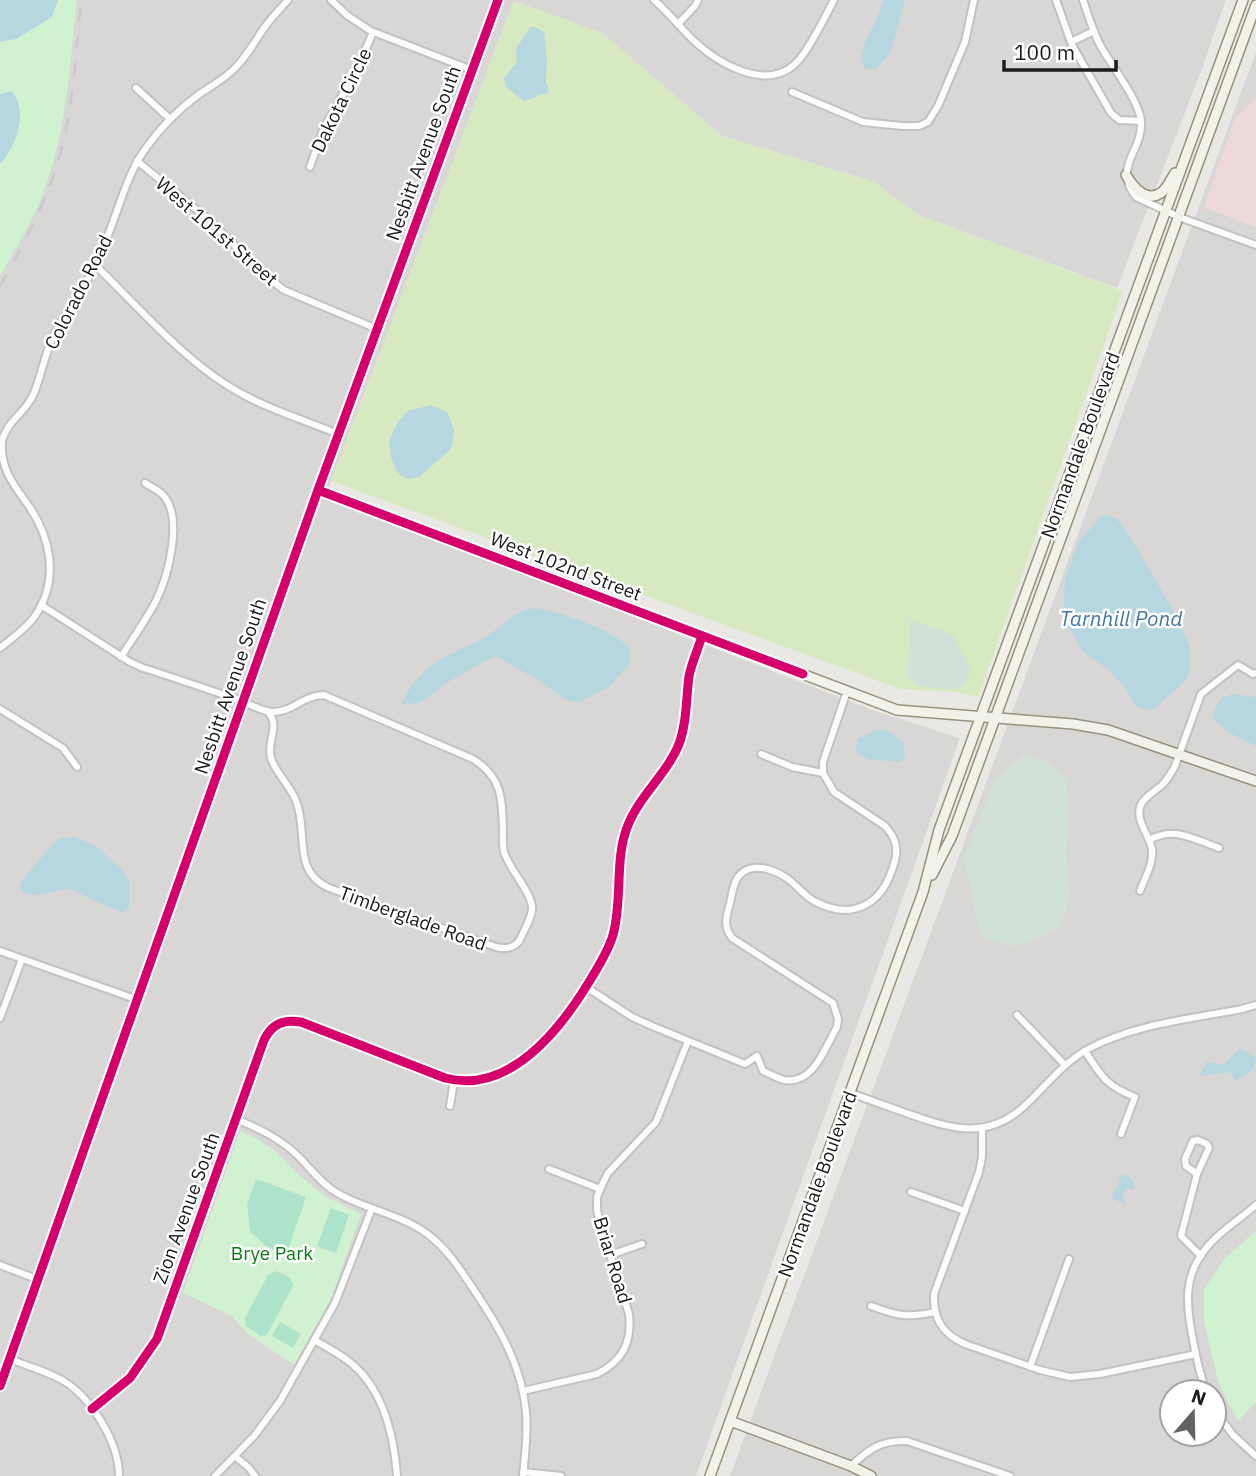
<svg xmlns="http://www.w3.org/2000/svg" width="1256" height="1476" font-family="'IBM Plex Sans',sans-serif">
	<rect width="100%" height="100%" fill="#eae8e4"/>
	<g fill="#d9d7d5" fill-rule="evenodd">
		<path d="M73 0H1226L1200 74 1117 288 918 215 874 182 722 136 602 33 514 1 331 481 325 496 872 710 960 738 696 1476H0V275Z"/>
		<path d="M1256 52V1476H730ZM1172 1392H1214V1434H1172Z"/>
	</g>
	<path fill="#eddad8" d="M1256 97V227L1204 207 1235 118Z"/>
	<g fill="#d8d8d6">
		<path d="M964 0H984L978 29H973L975 22 960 19Z"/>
		<path d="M1003 0H1011L1031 44 978 67 976 60 981 58 975 44 999 34 1001 39 1009 36 1003 21 1000 22 993 5Z"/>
		<path d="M1153 0H1193L1179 36 1169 39 1161 27 1152 4Z"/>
		<path d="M1083 48 1118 106 1112 110 1077 51Z"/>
		<path d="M819 78 827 82 836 80 851 104 846 109 839 125 782 100 786 90H800L809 82Z"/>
		<path d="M855 108 918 119 914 140 851 129Z"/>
		<path d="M1008 125 1093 156 1086 176 1092 179 1107 192 1117 205 1125 221 1128 239 1127 257 1121 277 1114 275 1112 280 1090 271 1092 265 1085 263 1089 245 1084 229 1078 219 1081 215 1073 209 1062 212 1052 209 1045 200 1042 188 1049 162 1038 158 1019 165 1002 177 990 194 985 193 978 209 974 208 972 213 951 205 953 199 946 197 964 164 983 142Z"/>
		<path d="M1172 334 1256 365V403L1160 368Z"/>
		<path d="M1133 451 1169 507 1197 566 1212 593 1204 598 1222 630 1212 636 1178 577 1153 520 1117 467 1128 455Z"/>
	</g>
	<path fill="#d7e9c1" d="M514 1 602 33 722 136 874 182 918 215 1123 291 978 697 957 692 900 689 331 481Z"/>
	<g fill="#d1e1d7">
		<path d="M910 620 953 635 971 671 964 686 951 690 917 686 908 676Z"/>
		<path d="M1024 755 1047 762 1066 781 1069 809 1066 853 1070 897 1060 927 1033 942 1007 946 981 937 964 858 992 786 1006 770Z"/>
	</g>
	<g fill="#d0f2d0">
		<path d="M0 0H77C70 61 67 127 46 185 35 217 17 247 0 276Z"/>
		<path d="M240 1131 256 1138 274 1150 300 1176 325 1196 361 1214 331 1299 294 1365 248 1334 232 1316 183 1293Z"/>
		<path d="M1256 1231V1402L1238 1421 1219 1384 1204 1322V1289L1225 1258Z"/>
	</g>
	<g fill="#aee3cb">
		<path d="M256 1179 306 1197 286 1255 266 1246 250 1231 247 1204Z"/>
		<path d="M331 1208 349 1215 336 1253 317 1246Z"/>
		<path d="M276 1271C284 1274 293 1277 293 1286L269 1331 266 1335 261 1336 246 1326 245 1318 268 1275Z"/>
		<path d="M280 1322 301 1334 293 1348 272 1336Z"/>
	</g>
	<g fill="#b6d7df">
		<path d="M0 0H58L52 17 16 39 0 42Z"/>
		<path d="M884 0H905L890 54 876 69H865L861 58 866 39 875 23Z"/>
		<path d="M531 27H535L544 32 547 60 546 81 549 92 524 101 506 87 504 78 517 62 516 48Z"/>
		<path d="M12 91C29 112 16 147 0 164V94Z"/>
		<path d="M431 405 447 412 454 430 451 449 419 477 407 479 397 472 391 457 389 440 398 422 408 411Z"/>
		<path d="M1108 515 1117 519 1130 537 1175 613 1190 647V670L1185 681 1159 705 1150 711 1135 706 1126 689 1110 671 1082 651 1073 634 1063 618 1065 579 1078 543 1101 516Z"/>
		<path d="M536 608C561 612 613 630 630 648V664L607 689H604L580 702 567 700 538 680 495 656 451 680 420 703 401 704C411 683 425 668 445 657 460 648 476 644 490 634 507 623 514 610 536 608Z"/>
		<path d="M1233 694 1256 697V746C1241 738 1220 731 1212 715L1221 698Z"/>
		<path d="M887 730 904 743 905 758 898 762 867 759 855 751 858 739 875 731Z"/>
		<path d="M74 837 95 845 123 871 129 881V908L122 913 70 889C52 890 37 900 21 891L20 886 23 879 53 844 60 838Z"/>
		<path d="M1241 1048 1256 1058C1256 1070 1246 1077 1235 1080L1230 1072 1199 1076 1206 1062 1224 1064Z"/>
		<path d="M1123 1174 1133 1180 1135 1190 1127 1188 1122 1197 1126 1204 1112 1199 1113 1194 1120 1183 1118 1177Z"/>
	</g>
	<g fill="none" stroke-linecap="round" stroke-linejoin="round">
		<g stroke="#c3c2c0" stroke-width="10">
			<g id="street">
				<path d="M331 0 348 16 371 31 472 70"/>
				<path d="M654 0C668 12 679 26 692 39 717 63 768 94 798 61 811 47 824 18 834 0"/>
				<path d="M1056 0 1072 45 1111 113 1119 120 1141 121"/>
				<path d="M1083 0C1088 15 1093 31 1100 45 1111 65 1139 100 1141 121 1143 152 1112 166 1136 197L1179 217 1256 245"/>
				<path d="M678 24 695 6 698 0"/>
				<path d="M1071 42 1094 31"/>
				<path d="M136 88 170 119"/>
				<path d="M792 92 863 122 902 126H919L928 122 938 106 965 42 974 0"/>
				<path d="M137 161 208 219 263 274 284 290 377 329"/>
				<path d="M310 167 323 130 358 67 373 32"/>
				<path d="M94 264C139 307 189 367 244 395 273 411 307 421 338 434"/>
				<path d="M41 605 130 662 143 668C176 678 209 690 242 701 251 705 263 712 273 712 293 712 303 695 324 695L473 759C502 777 502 798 503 830 503 837 502 844 504 852 509 869 534 895 532 910 531 918 526 927 522 935 518 947 508 950 496 947L329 888C291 871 309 832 296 801 290 785 276 774 271 758 266 741 281 726 268 712"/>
				<path d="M0 648C12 638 26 629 35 616 60 579 51 536 26 502 12 483 0 467 2 441 8 419 27 412 34 393 42 373 45 352 55 333 63 317 74 303 83 288 92 272 101 253 108 235 120 206 127 174 146 148 160 128 178 110 198 95 211 86 225 79 236 67 247 56 255 41 264 28 271 18 280 9 288 0"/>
				<path d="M121 657C133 638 146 620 156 601 168 576 184 518 163 495 159 490 151 487 145 483"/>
				<path d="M0 709 63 748 77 767"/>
				<path d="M761 754 792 767 823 773"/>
				<path d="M1149 840C1175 826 1193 839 1219 848"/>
				<path d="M1140 891C1145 878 1154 862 1152 849 1149 835 1136 821 1140 807 1144 796 1155 792 1163 784 1168 779 1171 773 1175 766L1201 694 1238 665 1253 674 1256 673"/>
				<path d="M0 951 138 1000"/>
				<path d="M586 987 632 1017 652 1026 745 1064 757 1056 763 1071C770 1074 777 1078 784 1080 814 1085 825 1047 837 1027L838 1019 833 1003 732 938C723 926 726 917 730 903 732 895 733 884 738 877 752 858 782 872 795 885 802 891 807 898 816 902 851 920 880 906 892 870 899 852 898 840 885 826L834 792 823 773V762L847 691"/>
				<path d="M1017 1015 1065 1065"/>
				<path d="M0 1018 22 959"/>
				<path d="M1085 1051C1101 1076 1106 1086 1135 1097L1121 1134"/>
				<path d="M851 1093C869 1100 887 1106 906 1113 946 1127 984 1141 1021 1109 1044 1089 1061 1064 1088 1049 1135 1024 1190 1019 1242 1009L1256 1005"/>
				<path d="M450 1106 454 1080"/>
				<path d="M236 1119C260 1129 281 1139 299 1157 311 1169 320 1182 334 1191 362 1209 398 1213 426 1233 447 1248 460 1269 474 1290 499 1327 522 1366 526 1412 528 1433 525 1455 523 1476"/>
				<path d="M982 1128V1157L979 1172 934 1294C933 1318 942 1334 965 1344L1040 1370 1070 1377 1100 1374 1196 1354"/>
				<path d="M549 1169 600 1189"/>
				<path d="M1197 1174 1186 1166 1185 1159 1193 1141 1198 1140 1207 1144 1209 1148 1197 1174 1181 1236 1201 1256"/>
				<path d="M911 1192 965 1211"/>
				<path d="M610 1255 642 1244"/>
				<path d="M0 1265 39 1280"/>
				<path d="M871 1306C898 1316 907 1318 935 1312"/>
				<path d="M314 1340C327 1347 340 1354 351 1363 384 1390 394 1436 397 1476"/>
				<path d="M10 1359C27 1366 46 1371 62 1380 91 1397 119 1442 119 1476"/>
				<path d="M1030 1367 1069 1259"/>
				<path d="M523 1391 597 1374C623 1361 632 1342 629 1314L600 1223 597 1210V1197L602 1185 608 1173 656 1122 688 1041"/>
				<path d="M1206 1392C1201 1377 1197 1361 1194 1345 1187 1309 1181 1278 1207 1247 1220 1231 1240 1219 1256 1205"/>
				<path d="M92 1409 130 1378 157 1339 264 1040C272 1024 283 1019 301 1022L445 1078C509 1095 560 1030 589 982 598 967 608 952 613 935 623 899 614 859 628 825 640 795 667 774 679 744 687 722 686 699 689 676 692 662 698 649 702 636"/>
				<path d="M1214 1409 1233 1435 1256 1456"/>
				<path d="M235 1456 249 1468 255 1476"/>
				<path d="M851 1466C869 1449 881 1440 907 1441L1010 1476"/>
				<path d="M523 1472 561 1476"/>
				<path d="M215 1476 255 1435 280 1401 335 1303 372 1208"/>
			</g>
		</g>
		<g stroke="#93937c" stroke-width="12">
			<g id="secondary">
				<path d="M1126 175C1133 187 1147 204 1162 192 1168 187 1171 179 1175 173"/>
				<path d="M318 490 897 710 1073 724 1108 730 1256 781"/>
				<path d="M932 875 952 836 1256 5"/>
				<path d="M0 1386 318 490 498 0"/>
				<path d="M730 1421 851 1466 871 1476"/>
				<path d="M710 1476 923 892 939 830 1243 0"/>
			</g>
		</g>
		<use href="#street" stroke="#fcfcfb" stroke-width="6"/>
		<use href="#secondary" stroke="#f2f2e8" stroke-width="9"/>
		<path stroke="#c9c9c8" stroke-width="2.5" stroke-dasharray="14 14" stroke-linecap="butt" d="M0 286C24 244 47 202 60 154 74 104 76 52 81 0"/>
		<g stroke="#fff" stroke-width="13">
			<g id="cycleway">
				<path d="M318 490 803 674"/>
				<path d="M0 1386 318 490 498 0"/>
				<path d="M92 1409 130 1378 157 1339 264 1040C272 1024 283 1019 301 1022L445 1078C509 1095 560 1030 589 982 598 967 608 952 613 935 623 899 614 859 628 825 640 795 667 774 679 744 687 722 686 699 689 676 692 662 698 649 702 636"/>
			</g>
		</g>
		<use href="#cycleway" stroke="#d6006c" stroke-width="9"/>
	</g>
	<g text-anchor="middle" stroke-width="5" stroke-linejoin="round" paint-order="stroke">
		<g font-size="19" fill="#1c1c1c" stroke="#fff">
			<text transform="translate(341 100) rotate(-64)" y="7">Dakota Circle</text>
			<text transform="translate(423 153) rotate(-70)" y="7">Nesbitt Avenue South</text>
			<text transform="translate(217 231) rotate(41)" y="7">West 101st Street</text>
			<text transform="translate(78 292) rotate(-63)" y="7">Colorado Road</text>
			<text transform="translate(1080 445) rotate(-70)" y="7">Normandale Boulevard</text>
			<text transform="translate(566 566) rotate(21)" y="7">West 102nd Street</text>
			<text transform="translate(230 686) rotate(-71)" y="7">Nesbitt Avenue South</text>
			<text transform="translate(413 918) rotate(20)" y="7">Timberglade Road</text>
			<text transform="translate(817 1184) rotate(-70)" y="7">Normandale Boulevard</text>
			<text transform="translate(186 1208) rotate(-70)" y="7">Zion Avenue South</text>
			<text transform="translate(613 1260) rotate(73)" y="7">Briar Road</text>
		</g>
		<g font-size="19" fill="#087b10" stroke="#fff">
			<text x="272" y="1260">Brye Park</text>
		</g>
		<g font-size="21" font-style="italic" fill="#4477a5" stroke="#fff">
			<text x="1121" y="626">Tarnhill Pond</text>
		</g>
	</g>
	<g transform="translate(1193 1413) rotate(20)"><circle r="33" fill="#ffffff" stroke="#a4a4a4" stroke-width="2"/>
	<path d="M0-5L12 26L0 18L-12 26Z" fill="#646362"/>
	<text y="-10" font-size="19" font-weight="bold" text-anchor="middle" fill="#1c1c1c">N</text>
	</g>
	<path d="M1004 60v10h112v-10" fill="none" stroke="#1c1c1c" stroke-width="3.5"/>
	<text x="1014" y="60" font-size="21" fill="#1c1c1c" stroke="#ffffff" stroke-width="5" paint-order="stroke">100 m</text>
</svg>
